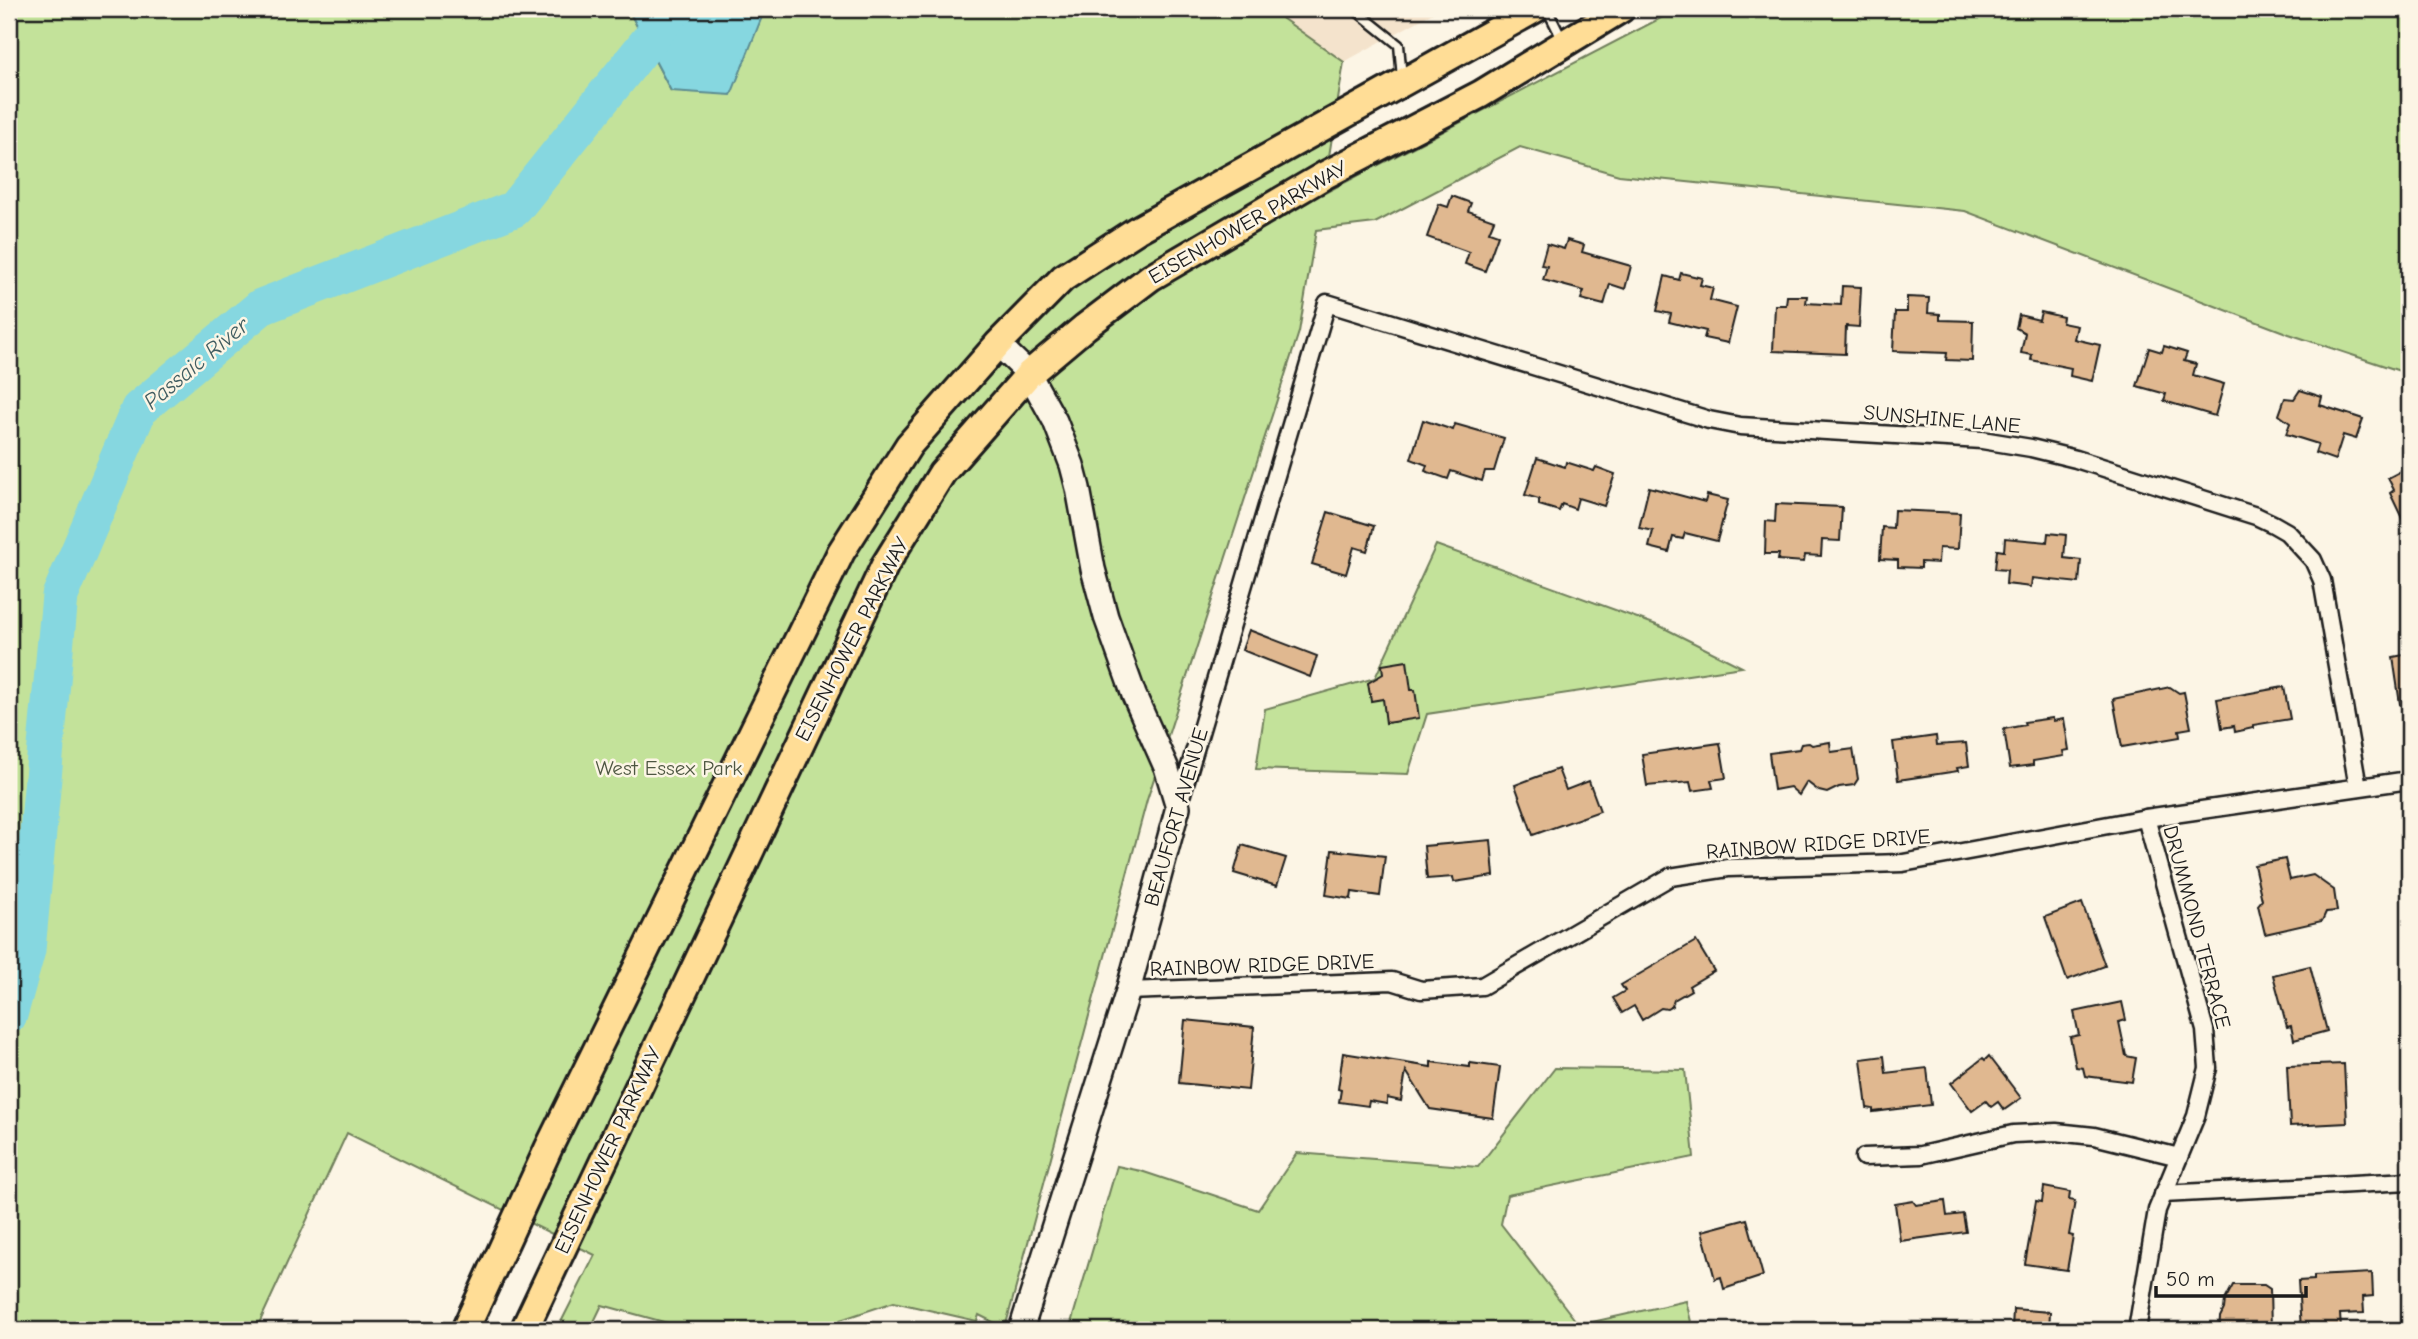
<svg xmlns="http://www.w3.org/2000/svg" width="2418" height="1339" font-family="'Comic Neue',sans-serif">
	<rect width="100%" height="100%" fill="#fcf5e5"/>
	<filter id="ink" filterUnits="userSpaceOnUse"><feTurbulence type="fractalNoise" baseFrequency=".0143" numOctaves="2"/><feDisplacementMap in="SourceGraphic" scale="14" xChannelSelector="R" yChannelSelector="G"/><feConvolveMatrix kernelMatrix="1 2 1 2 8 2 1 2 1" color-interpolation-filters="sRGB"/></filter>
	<g filter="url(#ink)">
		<path fill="#f4e3cc" d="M1269 9H1440L1344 62Z"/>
		<g fill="#c3e29a" stroke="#707f5b" stroke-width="2">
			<path d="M9 9H628L671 91 746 9H1269L1344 62 1323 194 1678 9H2409V374L2289 334 1965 211 1619 175 1520 147 1375 223 1316 230 1299 332 1147 800 1005 1328 979 1315 977 1321 894 1302 840 1320 835 1330H693L602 1305 590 1330H557L595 1255 347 1133 256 1330H9Z"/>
			<path d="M1436 545 1662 627 1742 667 1427 714 1408 774 1256 769 1265 709 1375 678Z"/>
			<path d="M1555 1068 1685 1070 1694 1157 1507 1195 1501 1224 1579 1325 1686 1301 1693 1330H1069L1117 1166 1141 1171 1258 1210 1297 1153 1478 1167Z"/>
		</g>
		<path fill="#86d7e0" stroke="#5c8c92" stroke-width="2" d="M628 9H765L731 95 671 91Z"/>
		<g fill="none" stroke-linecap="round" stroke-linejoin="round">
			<path stroke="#86d7e0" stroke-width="37" d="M9 1015 27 950 60 596 139 409 261 307 514 209 674 9"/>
		</g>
		<g fill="#e0b890" stroke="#1c1c1c" stroke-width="2">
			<path d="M1452 196 1471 203 1468 211 1494 220 1489 232 1498 235 1485 271 1465 264 1469 252 1427 237 1439 204 1448 207Z"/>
			<path d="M1567 240 1584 245 1582 252 1631 266 1625 289 1610 284 1604 305 1581 299 1584 291 1543 280 1547 266 1541 265 1547 244 1564 249Z"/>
			<path d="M1681 273 1702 278 1700 285 1713 288 1710 300 1737 307 1728 343 1704 338 1706 331 1669 322 1671 314 1657 311 1665 276 1679 280Z"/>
			<path d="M1842 286 1861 287 1859 327 1846 326 1845 354 1773 351 1775 305H1786L1787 296H1807L1806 303 1841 305Z"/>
			<path d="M1907 297 1929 298 1928 313 1940 314V320L1973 321 1972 361 1946 360 1947 353 1893 351 1895 312H1907Z"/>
			<path d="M2041 312 2063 317 2062 323 2077 326 2074 339 2100 345 2092 381 2070 376 2071 368 2031 360 2032 355 2021 353 2025 333 2016 328 2019 315 2039 320Z"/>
			<path d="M2164 346 2187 353 2184 361 2196 364 2193 375 2224 384 2215 416 2164 401 2166 394 2137 386 2149 348 2162 352Z"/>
			<path d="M2300 390 2322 397 2320 405 2363 419 2356 439 2343 435 2335 460 2315 453 2318 444 2286 434 2290 423 2279 415 2285 398 2294 399Z"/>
			<path d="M1423 420 1453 430 1455 424 1504 438 1494 471H1485L1482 481 1451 471 1448 479 1425 471 1427 465 1411 459Z"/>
			<path d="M1537 458 1565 467 1566 462 1594 471 1596 467 1615 474 1604 506 1578 498 1575 509 1562 504 1559 511 1539 505V499L1525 495Z"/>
			<path d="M2409 467V533L2390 493 2394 490 2388 478Z"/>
			<path d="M1649 487 1705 502 1707 495 1728 500 1717 541 1685 533 1683 539 1673 537 1669 552 1649 547 1653 531 1639 528Z"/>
			<path d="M1776 504 1842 507 1840 541 1822 540 1821 556 1805 555 1804 562 1778 560 1779 554H1765L1766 521 1775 522Z"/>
			<path d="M1894 510 1960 513 1958 549 1939 548 1938 563 1921 562V568L1898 567V560L1880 559 1882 527 1893 528Z"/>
			<path d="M1328 512 1374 526 1367 551 1354 547 1346 574 1312 564Z"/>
			<path d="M2048 533 2066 535 2064 558 2081 560 2079 583 2032 578 2031 587 2006 584 2007 570 1995 569 1997 550 2004 551 2005 538 2047 542Z"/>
			<path d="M1249 630 1317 656 1310 677 1242 650Z"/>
			<path d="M2409 654V704H2400L2393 657Z"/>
			<path d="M1407 661 1411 690H1415L1419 718 1386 723 1383 699 1371 701 1368 683 1383 674 1382 665Z"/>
			<path d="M2170 687 2179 693 2184 692 2191 728 2179 730 2180 737 2122 747 2113 699Z"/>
			<path d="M2284 687 2290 719 2253 725V728L2235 732 2234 726 2222 728 2217 699Z"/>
			<path d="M2053 718V721L2064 719 2069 750 2063 751 2064 756 2033 761V765L2010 768 2004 729 2025 725 2024 722Z"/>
			<path d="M1936 736 1937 745 1966 743 1969 766 1957 768 1958 771 1898 780 1893 742Z"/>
			<path d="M1830 742 1831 752 1853 749 1858 779 1854 785 1839 787 1827 793 1819 791 1807 782 1799 795 1790 787 1774 790 1769 753 1799 749 1801 744 1809 743 1812 745Z"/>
			<path d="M1720 743 1726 778 1711 780 1713 788 1692 791 1690 782 1647 786 1642 754Z"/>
			<path d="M1558 769 1566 790 1589 781 1600 811 1533 835 1515 785Z"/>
			<path d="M1491 840 1494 876 1454 882 1453 877 1427 879 1424 846Z"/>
			<path d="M1242 845 1286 858 1277 886 1234 873Z"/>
			<path d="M1332 850 1385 856 1380 896 1352 892 1351 899 1326 895Z"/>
			<path d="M2285 859 2290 880 2313 875 2334 890 2337 911 2326 912 2322 921 2265 934 2258 905 2262 900 2254 865Z"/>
			<path d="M2082 903 2105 966 2067 980 2045 917Z"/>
			<path d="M1696 941 1714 971 1689 986 1691 990 1674 1000 1672 1006 1667 1009 1661 1008 1642 1020 1634 1006 1622 1013 1613 998 1625 991 1621 985Z"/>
			<path d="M2310 966 2327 1031 2294 1040 2291 1026 2287 1027 2273 975Z"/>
			<path d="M2122 1002 2126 1020 2119 1022 2126 1056 2136 1058 2132 1082 2085 1076 2083 1068 2076 1067 2070 1037 2079 1035 2074 1012Z"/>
			<path d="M1185 1020 1254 1027 1248 1090 1179 1083Z"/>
			<path d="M1343 1053 1431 1067V1062L1470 1067V1063L1500 1067 1493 1118 1430 1109 1406 1071 1401 1101 1387 1098V1104L1369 1101 1368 1106 1339 1102 1341 1090 1338 1089Z"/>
			<path d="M1884 1056 1886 1073 1927 1068 1931 1105 1873 1112V1109L1867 1108 1861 1059Z"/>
			<path d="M1989 1056 2021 1098 2004 1110 1998 1102 1991 1107 1986 1101 1972 1111 1951 1083 1983 1058 1985 1060Z"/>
			<path d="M2344 1064 2347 1123 2290 1126 2287 1066Z"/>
			<path d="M2044 1187 2070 1192 2069 1200 2075 1201 2069 1235 2073 1236 2067 1270 2025 1264 2036 1201 2042 1202Z"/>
			<path d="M1913 1201 1916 1205 1945 1201 1947 1216 1963 1214 1966 1232 1900 1241 1895 1204Z"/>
			<path d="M1747 1219 1763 1276 1724 1289 1721 1277 1715 1279 1702 1231Z"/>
			<path d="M2372 1273 2373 1296 2363 1297 2364 1313 2340 1314 2341 1329 2301 1330 2298 1281 2314 1280V1276Z"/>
			<path d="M2233 1285H2264L2270 1289 2271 1330H2219L2220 1317 2224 1309 2225 1300Z"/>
			<path d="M2013 1309 2050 1312 2049 1330H2012Z"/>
		</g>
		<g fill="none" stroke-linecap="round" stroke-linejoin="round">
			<g stroke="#1c1c1c" stroke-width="13">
				<g id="lane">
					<path d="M1354 9 1399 45 1402 78"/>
					<path d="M1547 9 1563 41"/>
				</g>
			</g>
			<g stroke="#1c1c1c" stroke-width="21">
				<g id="street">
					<path d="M1178 807 1327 303 1709 420 1740 426 1982 440 2031 448 2076 459 2256 516 2273 524 2287 532 2313 560 2322 580 2358 787"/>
					<path d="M1128 991 1392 981 1421 990 1482 986 1670 877 1728 868 1903 863 2146 818 2409 780"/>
					<path d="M1864 1157 1921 1155 2013 1134 2056 1132 2094 1136 2179 1157"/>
					<path d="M2163 1194 2409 1181"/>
					<path d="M2137 1330 2157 1210 2196 1116 2208 1068 2205 1030 2146 818"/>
				</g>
			</g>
			<g stroke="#1c1c1c" stroke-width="28">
				<path id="secondary" d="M998 344 1029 374 1055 421 1072 465 1078 488 1093 569 1106 617 1134 695 1166 767 1178 807 1128 991 1021 1330"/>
			</g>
			<g stroke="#1c1c1c" stroke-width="32">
				<g id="primary">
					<path d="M465 1330 549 1147 841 552 909 445 998 344 1063 278 1137 230 1535 9"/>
					<path d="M524 1330 885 565 942 473 1029 374 1085 327 1151 277 1325 175 1481 94 1621 9"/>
				</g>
			</g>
			<use href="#lane" stroke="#fcf5e5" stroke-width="8"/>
			<use href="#street" stroke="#fcf5e5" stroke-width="16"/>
			<use href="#secondary" stroke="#fcf5e5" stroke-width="23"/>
			<use href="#primary" stroke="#ffdd96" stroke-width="26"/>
		</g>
	</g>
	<g text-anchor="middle" stroke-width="5" stroke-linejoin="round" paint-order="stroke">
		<g font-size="21" fill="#1c1c1c" stroke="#fcf5e5">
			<text transform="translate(1248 222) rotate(-30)" y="7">EISENHOWER PARKWAY</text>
			<text transform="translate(1942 419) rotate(5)" y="7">SUNSHINE LANE</text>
			<text transform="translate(852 639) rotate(-63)" y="7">EISENHOWER PARKWAY</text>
			<text transform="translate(1176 817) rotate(-74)" y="7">BEAUFORT AVENUE</text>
			<text transform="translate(1818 844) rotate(-4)" y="7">RAINBOW RIDGE DRIVE</text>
			<text transform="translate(2197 927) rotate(75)" y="7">DRUMMOND TERRACE</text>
			<text transform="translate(1262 965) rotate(-2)" y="7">RAINBOW RIDGE DRIVE</text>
			<text transform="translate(608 1150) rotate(-65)" y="7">EISENHOWER PARKWAY</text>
		</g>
		<g font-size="21" fill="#4e5742" stroke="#fcf5e5">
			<text x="669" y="775">West Essex Park</text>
		</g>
		<g font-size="23" font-style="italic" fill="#415d61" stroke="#fcf5e5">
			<text transform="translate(196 363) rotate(-40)" y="8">Passaic River</text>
		</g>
	</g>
	<rect width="2418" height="1339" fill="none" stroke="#fcf5e5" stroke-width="35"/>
	<rect x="18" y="18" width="2383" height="1304" fill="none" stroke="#1c1c1c" stroke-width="2.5" filter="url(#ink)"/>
	<path d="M2156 1286v10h150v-10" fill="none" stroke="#1c1c1c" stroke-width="3.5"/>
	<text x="2166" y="1286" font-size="21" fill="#1c1c1c" stroke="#fcf5e5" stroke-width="5" paint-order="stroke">50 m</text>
</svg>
